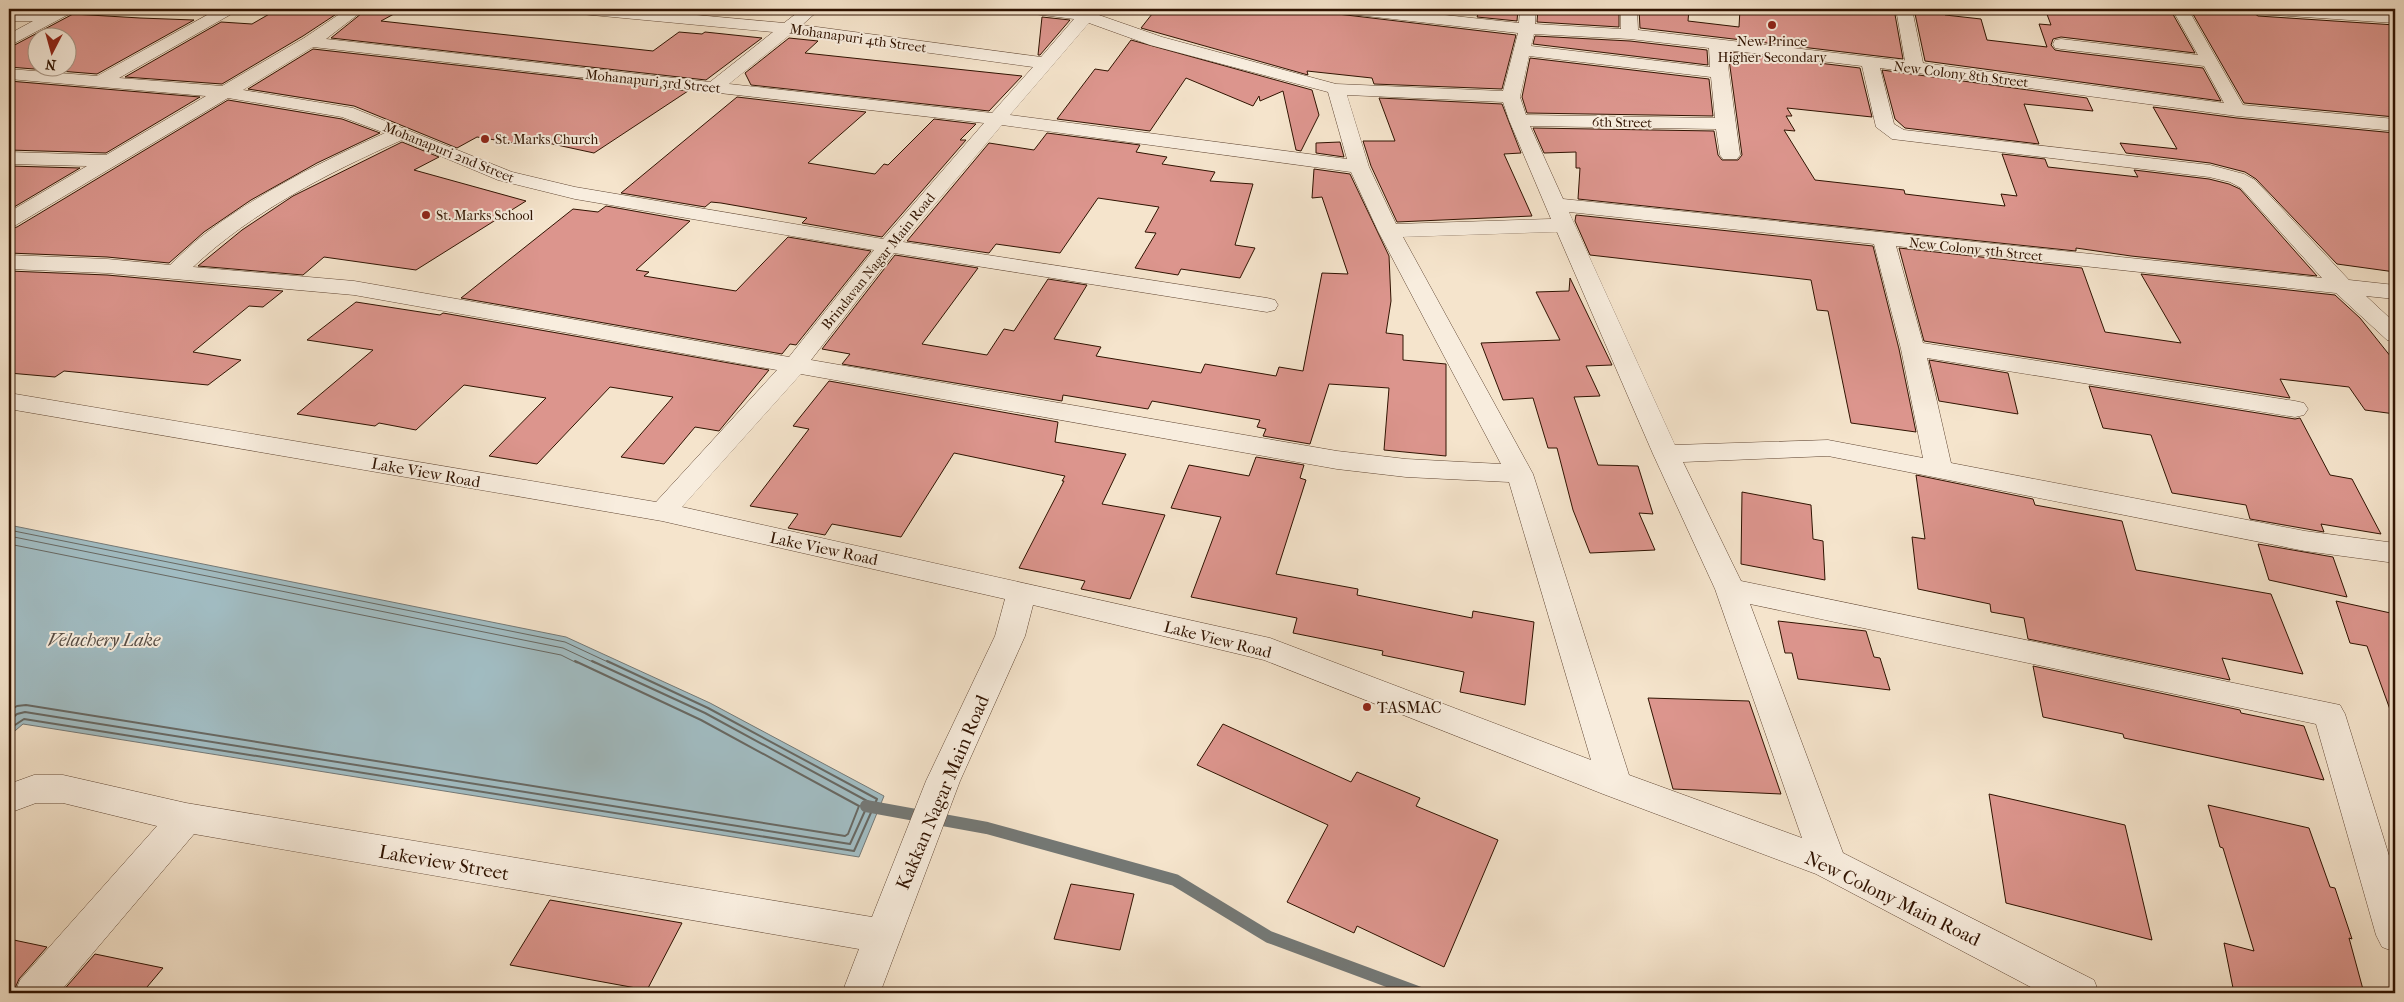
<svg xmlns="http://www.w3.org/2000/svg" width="2404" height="1002" font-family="'IM FELL French Canon',serif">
	<rect width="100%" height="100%" fill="#f5e4cc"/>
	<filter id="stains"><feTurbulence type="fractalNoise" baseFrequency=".004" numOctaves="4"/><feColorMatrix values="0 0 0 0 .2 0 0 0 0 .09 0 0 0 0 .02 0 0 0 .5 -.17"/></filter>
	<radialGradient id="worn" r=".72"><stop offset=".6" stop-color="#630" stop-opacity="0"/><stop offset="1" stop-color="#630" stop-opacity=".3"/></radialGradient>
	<path fill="#a1bcc2" stroke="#747875" d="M9 525 566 637 710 703 884 796 859 857 23 724 9 736Z"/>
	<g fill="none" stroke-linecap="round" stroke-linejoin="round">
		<g stroke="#686862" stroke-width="1">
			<path d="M9 530 565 642 610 663"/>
			<path d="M9 536 563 648 595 663"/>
			<path d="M9 544 561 655 577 663"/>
		</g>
		<g stroke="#686862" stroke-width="2">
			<path d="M9 711 17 706 26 705 845 836 848 834 859 806 701 720 575 661"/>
			<path d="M9 721 17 714 25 712 850 844 869 802 705 713 592 661"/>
			<path d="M9 729 24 719 854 851 877 799 708 708 607 661"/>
		</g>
		<path stroke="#747875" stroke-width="12" d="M866 806 987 828 1175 880 1269 937 1420 993"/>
	</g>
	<g fill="#dc958d" stroke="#301301" fill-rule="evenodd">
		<path d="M278 9H344L303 36 222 84 125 77 221 22 252 24Z"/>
		<path d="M367 9H403L381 21 653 51 679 32 702 34 705 32 762 38 706 80 331 38Z"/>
		<path d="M1156 9H1295L1516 35 1502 89 1374 84 1372 78 1307 71 1308 75 1141 28Z"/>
		<path d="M1480 9H1518L1517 21 1477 17Z"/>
		<path d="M1538 9H1619V27L1537 22Z"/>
		<path d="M1639 9H1689L1688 21 1739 27 1740 9H1894L1903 59 1640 28Z"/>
		<path d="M1914 9H1943L1945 15 1981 19 1987 40 2047 47 2039 24 2051 25 2045 9H2170L2195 53 2061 37 2053 39 2051 45 2055 50 2061 51 2203 68 2221 101 1925 61Z"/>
		<path d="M2190 9 2225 12V9H2248L2258 16 2395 25V117L2244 103Z"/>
		<path d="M73 14 140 18 194 20 97 74 9 67V48ZM38 38H68V68H38Z"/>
		<path d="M1042 17 1070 20 1040 55H1038Z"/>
		<path d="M1535 36 1630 41 1707 50 1708 65 1533 44Z"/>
		<path d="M789 38 818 41 805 53 1022 76 989 111 751 85 745 73Z"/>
		<path d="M1131 40 1312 90 1319 115 1301 151 1296 150 1283 91 1260 101 1259 96 1253 106 1186 78 1150 131 1057 119 1095 69 1108 71Z"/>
		<path d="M313 49 688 91 594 153 534 140 526 145 477 137 457 148 354 106 248 89Z"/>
		<path d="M1728 52 1860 68 1872 117 1787 108 1792 116H1786L1795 131 1784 130 1815 180 1904 190 1905 194 2005 206 2001 194 2017 196 2002 154 2045 159 2048 167 2138 177 2134 170 2209 179 2229 184 2240 189 2317 276 2131 256 2076 248V251L1578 199 1580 168H1576V152L1544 153 1533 128 1714 131 1718 155 1722 160H1738L1742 155Z"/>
		<path d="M1530 58 1709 79 1713 116 1527 113 1522 97Z"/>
		<path d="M1882 70 2087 98 2093 111 2024 104 2039 144 1905 128 1895 119Z"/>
		<path d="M9 81 200 97 106 153 9 150Z"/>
		<path d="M737 97 866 112 808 163 875 174 884 164 888 165 934 119 976 124 960 140H966L882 237 802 223 807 218 721 203 711 202 705 207 621 193Z"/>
		<path d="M1379 98 1502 104 1521 153 1504 154 1532 216 1397 222 1371 166 1363 141H1395Z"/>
		<path d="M228 100 342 119 380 133 317 163 251 200 204 232 169 263 107 257 9 253V229L17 227Z"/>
		<path d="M2153 107 2237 118 2395 133V272L2337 264 2256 179 2245 172 2210 163 2126 153 2120 143 2177 149Z"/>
		<path d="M1047 133 1140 145 1136 152 1167 157 1162 164 1215 172 1210 181 1253 184 1235 245 1255 248 1240 278 1181 269 1178 275 1135 268 1156 233 1145 232 1159 207 1098 198 1060 253 996 244 989 253 907 241 989 143 1034 150Z"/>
		<path d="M402 142 439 157 414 170 526 201 416 270 324 257 303 275 198 266 242 230 293 196Z"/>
		<path d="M1340 142 1344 157 1316 153V143Z"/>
		<path d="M9 166 80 168 9 210Z"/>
		<path d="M1314 169 1350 174 1389 256 1391 301 1386 333 1403 335V360L1446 364V456L1384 450 1389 388 1329 384 1310 444 1263 436 1266 429 1257 427 1260 420 1152 401 1148 409 1063 395 1062 401 842 364 850 354 822 349 895 255 978 268 922 344 987 355 1004 329 1014 331 1048 279 1087 285 1054 339 1101 347 1096 356 1201 373 1205 364 1276 376 1279 367 1303 371 1322 273 1348 274 1322 197 1312 198Z"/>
		<path d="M606 206 690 221 636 270 649 272 644 276 736 291 788 237 871 251 796 345 790 344 782 354 461 298 573 209 598 212Z"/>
		<path d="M1576 215 1873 246 1899 349 1916 432 1851 423 1828 311 1817 310 1811 280 1590 255 1575 221Z"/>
		<path d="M1899 248 2082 268 2105 332 2181 343 2141 274 2335 295 2360 318 2395 362V414L2365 410 2349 387 2280 379 2290 398 1924 341Z"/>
		<path d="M9 271 107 275 283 291 263 307 249 306 193 352 241 360 208 385 64 371 55 377 9 373Z"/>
		<path d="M1570 278 1612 365 1586 366 1600 396 1574 397 1598 465 1638 466 1653 514 1639 513 1655 550 1590 553 1573 510 1557 448H1548L1533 398 1503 400 1481 343 1560 340 1536 292 1569 291Z"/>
		<path d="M356 302 440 315 443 313 769 370 719 431 695 427 664 464 621 457 673 397 610 387 537 464 489 456 546 398 464 385 416 430 379 423 375 426 297 414 373 350 307 340Z"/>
		<path d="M1929 360 2008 373 2018 414 1939 401Z"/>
		<path d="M829 381 1058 422 1055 442 1126 454 1102 504 1165 515 1130 599 1081 589 1085 581 1019 568 1064 481H1062L1065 476 954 453 901 537 832 524 825 535 788 528 798 514 750 506 809 429 793 426Z"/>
		<path d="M2089 386 2295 419 2300 418 2330 475 2352 479 2381 534 2321 524 2324 532 2250 519 2246 505 2172 493 2151 435 2103 428Z"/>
		<path d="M1256 457 1304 465 1300 478 1306 480 1276 574 1358 589 1357 595 1472 618 1473 611 1534 622 1525 705 1460 692 1464 672 1382 655 1383 651 1293 633 1297 618 1191 597 1221 517 1171 508 1189 465 1249 476Z"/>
		<path d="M1916 475 2033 499 2035 505 2122 521 2136 570 2271 594 2303 674 2222 658 2230 680 2028 639 2024 618 1991 612 1990 604 1918 589 1912 537 1925 539Z"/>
		<path d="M1742 492 1811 505 1813 539 1823 541 1825 580 1741 564Z"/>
		<path d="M2258 544 2333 557 2347 597 2269 580Z"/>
		<path d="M2336 601 2395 614V715H2392L2367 646 2350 643Z"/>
		<path d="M1778 621 1866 631 1874 657 1880 658 1890 690 1798 679 1792 653H1785Z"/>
		<path d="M2033 666 2240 710 2241 713 2304 726 2324 780 2124 738 2123 734 2043 717Z"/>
		<path d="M1648 698 1749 701 1781 794 1673 789Z"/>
		<path d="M1223 724 1351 782 1357 772 1420 798 1416 806 1498 840 1444 967 1357 926 1354 933 1287 902 1328 825 1197 765Z"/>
		<path d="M1989 794 2125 825 2152 940 2006 903Z"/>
		<path d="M2208 805 2309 828 2330 887 2335 888 2352 939 2349 938 2364 993H2234L2224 943 2254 951 2223 848 2220 847Z"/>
		<path d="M1071 884 1134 894 1120 950 1054 939Z"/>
		<path d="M550 900 682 923 647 990 510 965Z"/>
		<path d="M9 939 47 947 19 979 13 993H9Z"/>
		<path d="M95 954 163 968 142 993H61Z"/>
	</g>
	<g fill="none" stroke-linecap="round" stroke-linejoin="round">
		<g stroke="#614734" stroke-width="1">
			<g id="minor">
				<path d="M55 9H75L73 12 9 46V34L33 21H9V11H51Z"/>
				<path d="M218 9H237L235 12 119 78 222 86 304 38 347 9H365L326 39 710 82 773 32 581 14 573 9H631L784 23 802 9H820L802 25 1041 57 1074 19 1034 14 1028 12 1026 9 1082 11 1100 9 1096 14 1162 37 1336 84 1503 91 1518 33 1348 14 1340 9H1389L1519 23 1520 9H1536L1535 24 1621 29V9H1637L1638 30 1905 61 1896 9H1912L1923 63 2224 103 2204 66 2061 49 2055 48 2053 44 2055 40 2061 39 2198 55 2172 9H2188L2243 105 2395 119V131L2237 116 1880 68 1894 124 1904 130 2210 165 2244 174 2255 180 2349 280 2395 285V299L2366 296 2395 323V342L2387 340 2336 293 1896 246 1923 343 2295 401 2304 403 2308 409 2304 415 2295 417 1927 358 1951 463 2305 531 2395 543V563L2305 551 1828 456 1683 462 1741 581 2340 705 2345 714 2395 875V952L2382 947 2376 935 2316 724 1750 604 1843 853 2094 980 2099 993H2042L1816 874 1603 794 1264 660 1033 605 1025 636 960 781 880 993H842L859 949 194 834 59 993H15L20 980 157 826 63 803H36L9 813V784L34 775H63L186 803 872 917 926 781 995 636 1005 599 662 521 9 409V393L656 502 777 370 354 295 107 273 9 269V255L107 259 170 265C183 253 196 240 210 230 264 190 325 160 385 133L342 117 228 98 16 225 9 227V212L87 166 9 164V152L106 155 206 96 9 79V69L97 76ZM1089 23 1150 45 1328 92 1347 159 1010 115ZM791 34 1033 67 992 113 729 84ZM1534 34 1630 39 1709 48 1710 67 1531 46ZM313 47 984 123 883 239 575 187 512 172 353 108 243 90ZM1726 50 1862 66 1876 127 1892 139 2209 177 2230 182 2241 188 2322 278 1563 199 1530 126 1716 129 1720 155 1723 159H1737L1740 155ZM1529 56 1711 77 1715 118 1526 115 1520 97ZM1347 95 1503 102 1509 120 1551 219 1396 224 1369 167ZM1002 125 1351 172 1378 231 1501 464 1406 459 1337 451 811 360 894 253 1267 312 1275 310 1278 305 1275 300 1267 298 903 242ZM402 140 498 180 575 199 874 250 789 357 354 281 193 267C253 211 328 173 402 140ZM1569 212 1874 244 1901 349 1923 458 1828 440 1675 445ZM1557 232 1653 454 1715 589 1802 838 1629 775 1533 474 1403 237ZM801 374 1337 469 1406 477 1509 482 1591 760 1270 638 682 507Z"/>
				<path d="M2250 9H2328L2395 13V23L2258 14Z"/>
			</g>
		</g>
		<use href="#minor" fill="#f8edde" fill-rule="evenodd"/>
	</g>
	<g fill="#8f2418" stroke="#f8edde" stroke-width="2">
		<circle cx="1772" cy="25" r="5"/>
		<circle cx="485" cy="139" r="5"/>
		<circle cx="426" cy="215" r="5"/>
		<circle cx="1367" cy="707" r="5"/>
	</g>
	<g text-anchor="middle" stroke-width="4" stroke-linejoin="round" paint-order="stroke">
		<g font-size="14" fill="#301301" stroke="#f8edde">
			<text transform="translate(858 38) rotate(8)" y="5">Mohanapuri 4th Street</text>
			<text transform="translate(1961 74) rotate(7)" y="5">New Colony 8th Street</text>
			<text transform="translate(653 81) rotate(6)" y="5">Mohanapuri 3rd Street</text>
			<text transform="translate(1622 122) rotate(1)" y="5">6th Street</text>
			<text transform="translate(449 152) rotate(22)" y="5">Mohanapuri 2nd Street</text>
			<text transform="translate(1976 249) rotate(6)" y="5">New Colony 5th Street</text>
			<text transform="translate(878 261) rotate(-51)" y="5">Brindavan Nagar Main Road</text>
		</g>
		<g font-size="14" fill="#301301" stroke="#f8edde" text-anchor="start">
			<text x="1772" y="46" text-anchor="middle">New Prince<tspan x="1772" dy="16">Higher Secondary</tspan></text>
			<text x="495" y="144">St. Marks Church</text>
			<text x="436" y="220">St. Marks School</text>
		</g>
		<g font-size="16" fill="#301301" stroke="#f8edde">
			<text transform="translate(426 472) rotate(10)" y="6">Lake View Road</text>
			<text transform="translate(824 548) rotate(12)" y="6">Lake View Road</text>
			<text transform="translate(1218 639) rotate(14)" y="6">Lake View Road</text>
		</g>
		<g font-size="16" fill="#301301" stroke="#f8edde" text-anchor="start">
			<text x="1377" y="713">TASMAC</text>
		</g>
		<g font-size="18" font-style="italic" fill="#584e45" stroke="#f8edde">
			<text x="104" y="646">Velachery Lake</text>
		</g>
		<g font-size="19" fill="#301301" stroke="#f8edde">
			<text transform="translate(942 792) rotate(-67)" y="7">Kakkan Nagar Main Road</text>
			<text transform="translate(444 862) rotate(10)" y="7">Lakeview Street</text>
			<text transform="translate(1893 898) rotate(26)" y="7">New Colony Main Road</text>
		</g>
	</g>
	<rect width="2404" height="1002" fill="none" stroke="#f5e4cc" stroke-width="30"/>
	<rect x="10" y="10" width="2384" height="982" fill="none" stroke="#301301" stroke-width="2.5"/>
	<rect x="15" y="15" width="2374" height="972" fill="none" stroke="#301301"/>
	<g transform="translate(52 52) rotate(186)"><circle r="24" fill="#f8edde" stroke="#a89686"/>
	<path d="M0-4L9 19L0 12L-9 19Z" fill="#8f2418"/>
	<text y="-8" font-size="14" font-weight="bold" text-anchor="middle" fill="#301301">N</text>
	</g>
	<rect width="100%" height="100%" filter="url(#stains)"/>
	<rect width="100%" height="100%" fill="url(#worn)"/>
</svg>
